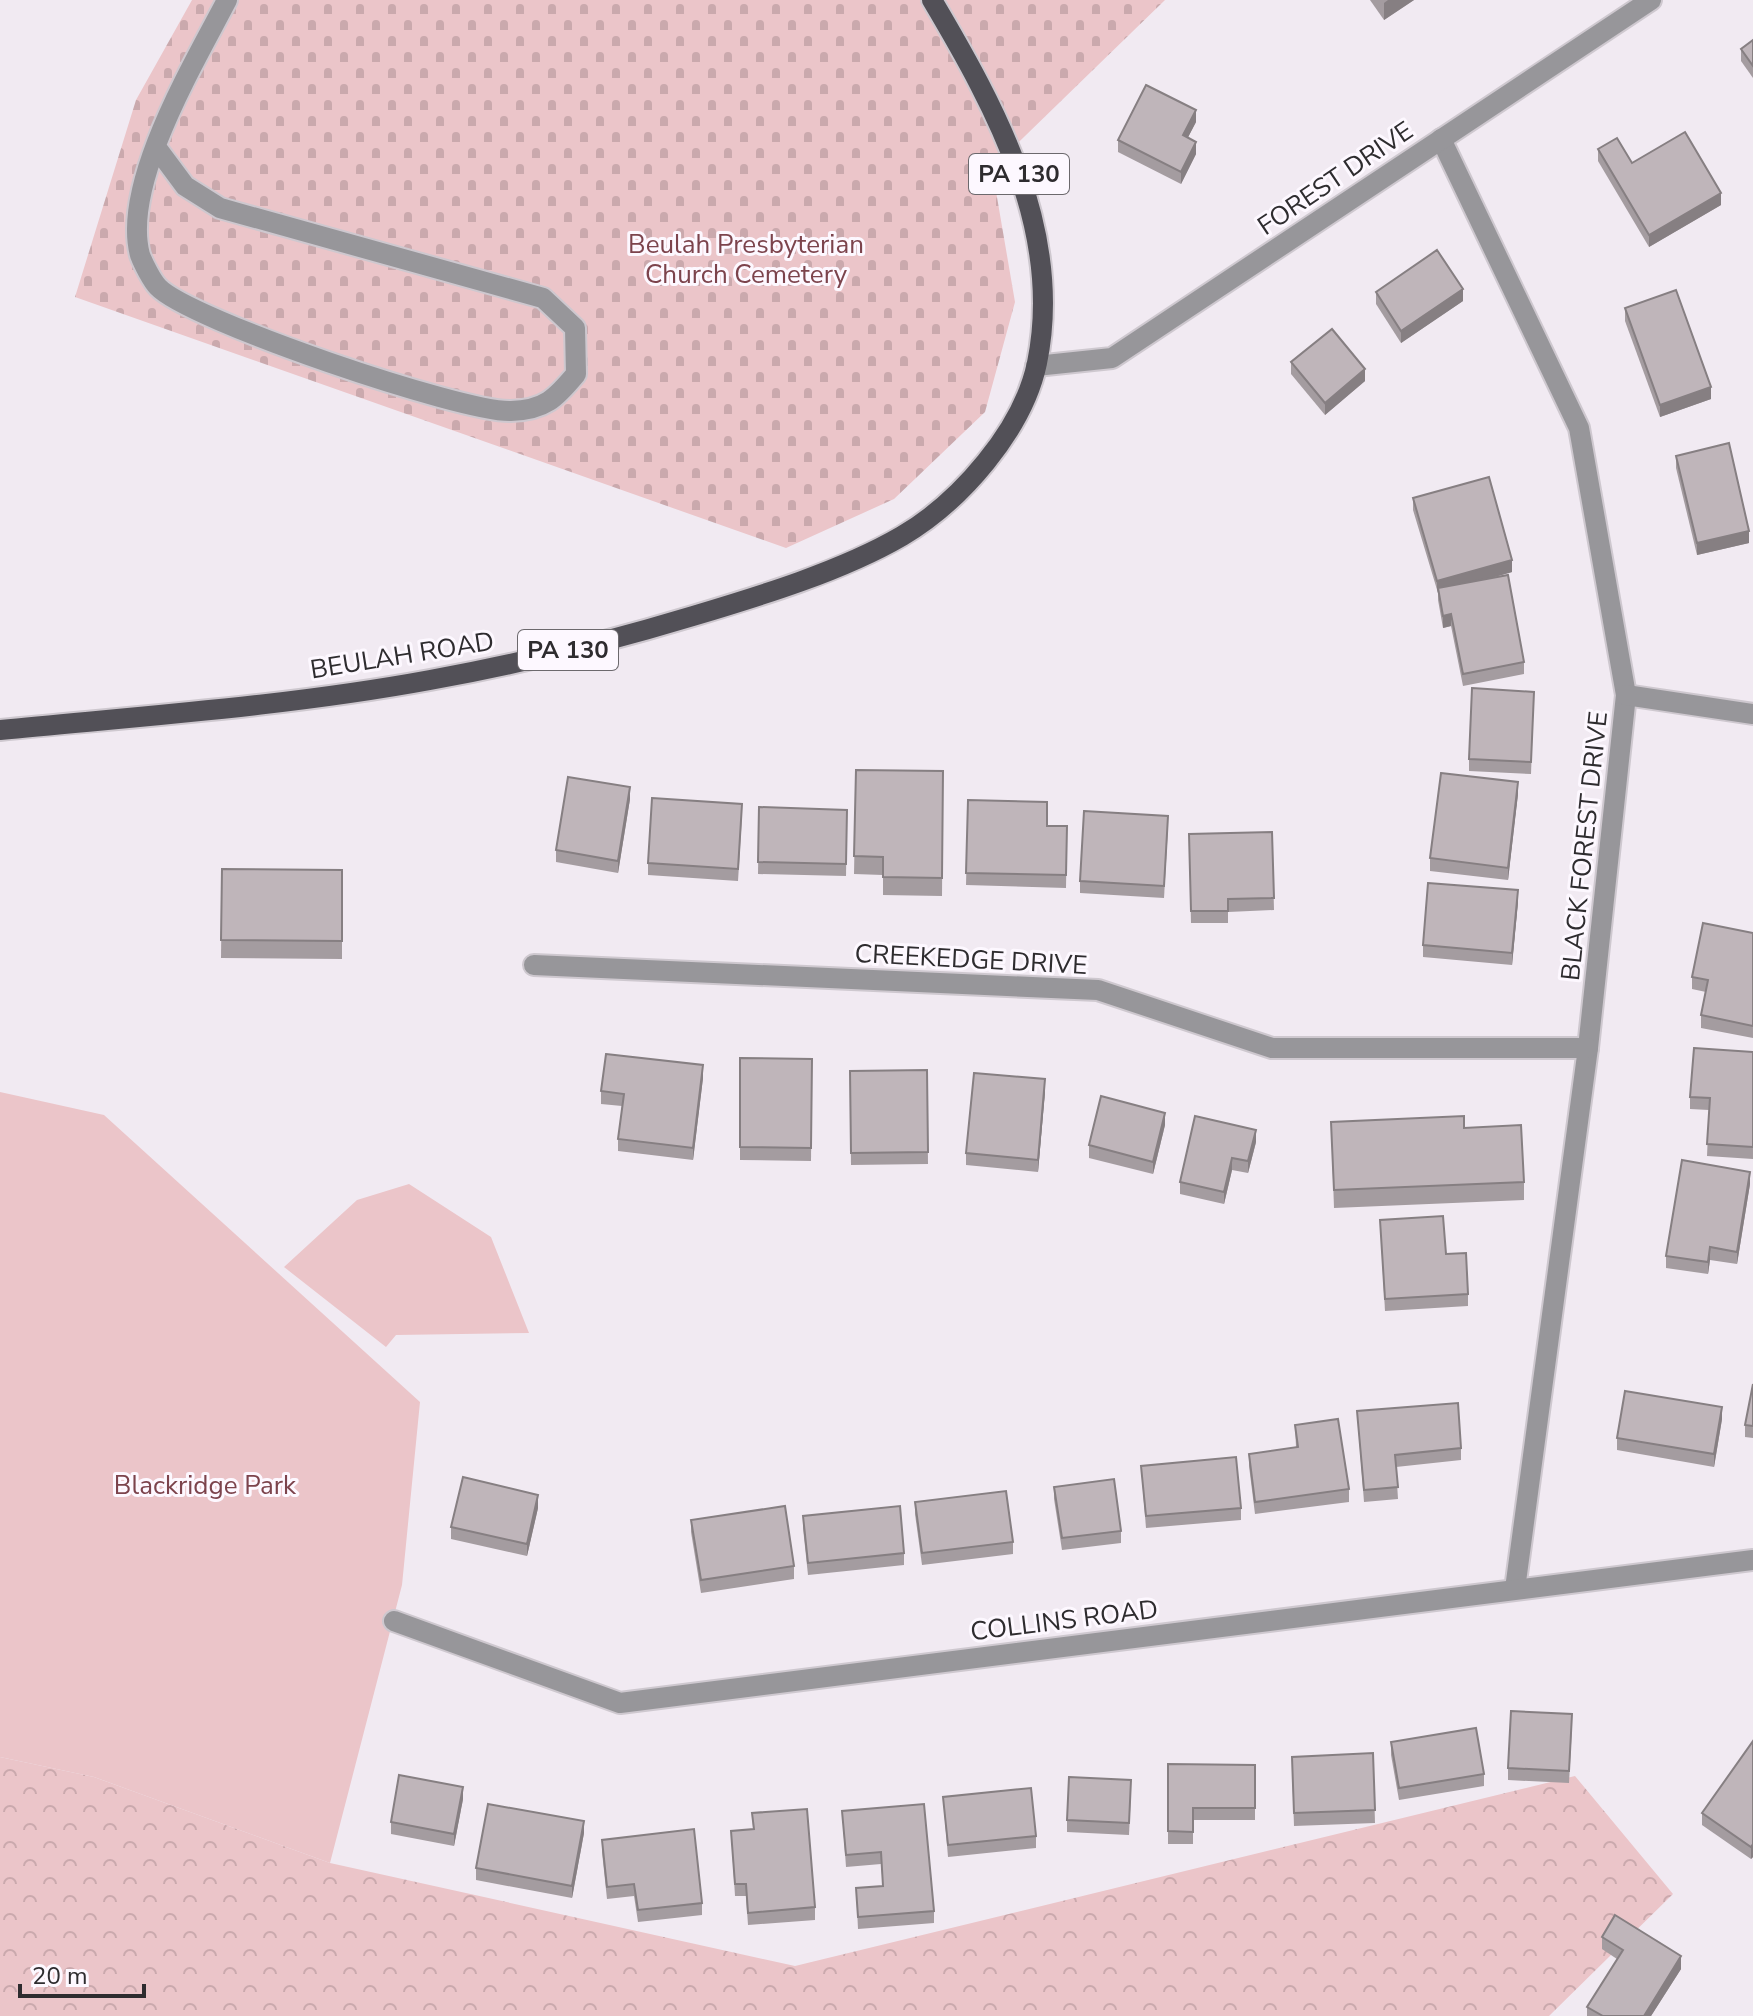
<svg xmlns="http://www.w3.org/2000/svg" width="1753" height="2016" font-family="'Nunito Sans',sans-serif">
	<defs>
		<pattern id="forest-crowns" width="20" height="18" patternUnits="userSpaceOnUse" patternTransform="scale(2)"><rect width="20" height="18" fill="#ebc5c9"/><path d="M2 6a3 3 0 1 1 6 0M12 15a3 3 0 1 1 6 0" fill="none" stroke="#caa9ad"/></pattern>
		<pattern id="cemetery-stones" width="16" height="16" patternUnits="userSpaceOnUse" patternTransform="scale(2)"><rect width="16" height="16" fill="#ebc5c9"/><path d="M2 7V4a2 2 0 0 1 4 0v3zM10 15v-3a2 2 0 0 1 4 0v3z" fill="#caa9ad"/></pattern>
	</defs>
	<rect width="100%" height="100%" fill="#f1eaf2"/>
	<g fill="#ebc5c9">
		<path d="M0 1092 104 1115 420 1402 402 1585 330 1863 94 1777 0 1757Z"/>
		<path d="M409 1184 491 1237 529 1333 396 1335 386 1347 284 1267 357 1200Z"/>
	</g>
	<path fill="url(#forest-crowns)" d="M0 1757 94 1777 330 1863 795 1966 1575 1776 1673 1894 1549 2016H0Z"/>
	<path fill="url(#cemetery-stones)" d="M192 0H1165L992 168 1015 302 985 412 894 499 786 548 75 297 136 100Z"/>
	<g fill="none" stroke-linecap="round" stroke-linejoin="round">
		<g stroke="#cec8cf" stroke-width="24">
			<path id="service" d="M156 147 185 186 220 208 543 298 575 328 576 374C556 398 545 410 511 411 463 413 189 320 158 287 152 281 143 263 140 255 121 184 195 62 227 0"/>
		</g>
		<g stroke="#cec8cf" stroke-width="24">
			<g id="minor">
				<path d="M1441 139 1579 428 1626 695 1588 1048 1515 1589"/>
				<path d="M1036 366 1112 358 1651 0"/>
				<path d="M1626 695 1753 714"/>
				<path d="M534 965 1098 990 1272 1048H1588"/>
				<path d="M394 1621 620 1703 1753 1560"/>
			</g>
		</g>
		<g stroke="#cec8cf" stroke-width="24">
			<path id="primary" d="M0 730C143 716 289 706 430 680 519 664 607 642 693 616 760 596 842 571 902 536 960 502 1023 430 1037 363 1064 232 996 108 932 0"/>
		</g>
		<use href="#service" stroke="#97969a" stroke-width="20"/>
		<use href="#minor" stroke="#97969a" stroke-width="20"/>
		<use href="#primary" stroke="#525057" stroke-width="20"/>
	</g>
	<g fill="#a49ca0">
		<path d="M1370 0H1414L1384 20Z"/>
		<path d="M1753 40V78L1741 61V49Z"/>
		<path d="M1196 122 1188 137 1196 154 1181 184 1118 152V140Z"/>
		<path d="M1598 149 1632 163 1721 205 1649 247 1598 161Z"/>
		<path d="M1376 292 1463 301 1401 343 1376 304Z"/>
		<path d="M1625 308 1711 399 1660 417 1625 321Z"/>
		<path d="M1291 362 1365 381 1325 415 1291 374Z"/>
		<path d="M1676 456 1749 543 1697 555 1676 468Z"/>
		<path d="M1413 498 1512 572 1491 578 1524 662V674L1463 686 1451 626 1443 628 1438 600V593L1413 510Z"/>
		<path d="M1534 692 1531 774 1469 771V759Z"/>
		<path d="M856 770 943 771 942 896 883 895V875L854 874Z"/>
		<path d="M1518 794 1508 880 1430 871V858Z"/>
		<path d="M630 799 618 873 556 862V850Z"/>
		<path d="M968 800 1047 826H1067L1066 888 966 885Z"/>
		<path d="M759 807 847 810 846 876 758 874Z"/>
		<path d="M742 816 738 881 648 875V863Z"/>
		<path d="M1168 828 1164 898 1080 893V881Z"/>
		<path d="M1272 832 1274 910 1228 912V923H1191L1189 834Z"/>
		<path d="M222 869 342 870V959L221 958Z"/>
		<path d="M1518 902 1512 965 1423 957V945Z"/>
		<path d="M1753 933V1038L1701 1028V1015L1706 992 1692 989V977Z"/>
		<path d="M1753 1052V1159L1707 1156 1709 1110 1690 1109V1097Z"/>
		<path d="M740 1058 812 1059 811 1161 740 1160Z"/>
		<path d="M927 1070 928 1164 851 1165 850 1071Z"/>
		<path d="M703 1078 693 1160 618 1151V1139L622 1106 601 1104V1091Z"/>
		<path d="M1045 1092 1038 1172 966 1165V1153Z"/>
		<path d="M1331 1122 1464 1128 1524 1182V1200L1334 1208Z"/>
		<path d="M1165 1125 1153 1174 1089 1158V1145Z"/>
		<path d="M1256 1142 1248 1173 1232 1170 1224 1204 1180 1194V1182Z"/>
		<path d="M1750 1184 1737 1264 1710 1260 1708 1274 1666 1268V1256Z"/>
		<path d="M1380 1220 1446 1254 1468 1294V1306L1385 1311Z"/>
		<path d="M1753 1384V1438L1745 1437V1425Z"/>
		<path d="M1357 1411 1461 1448V1460L1396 1467 1398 1499 1364 1502Z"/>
		<path d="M1722 1419 1714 1467 1617 1450V1438Z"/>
		<path d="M1295 1425 1349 1489V1502L1255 1514 1249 1466V1454L1296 1447Z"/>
		<path d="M1141 1466 1241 1508V1520L1146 1528Z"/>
		<path d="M1054 1487 1121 1531V1543L1062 1550 1054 1499Z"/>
		<path d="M915 1502 1013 1542V1554L922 1565 915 1514Z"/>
		<path d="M538 1508 527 1556 451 1539V1527Z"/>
		<path d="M803 1516 904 1553V1565L808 1575 803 1528Z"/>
		<path d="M691 1520 794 1566V1579L701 1593 691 1532Z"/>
		<path d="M1572 1726 1569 1783 1508 1780V1768Z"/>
		<path d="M1753 1741V1857L1751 1859 1702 1825V1813Z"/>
		<path d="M1391 1742 1484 1774V1786L1399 1800 1391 1755Z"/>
		<path d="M1373 1753 1375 1823 1294 1826 1292 1769Z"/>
		<path d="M1168 1764 1255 1765V1820H1193V1844H1168Z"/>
		<path d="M1131 1792 1129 1835 1067 1832V1820Z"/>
		<path d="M943 1797 1036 1836V1848L948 1857Z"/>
		<path d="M463 1799 454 1846 391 1834V1822Z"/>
		<path d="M842 1811 934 1911V1923L858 1929 856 1888 883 1886 881 1864 846 1867Z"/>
		<path d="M752 1813 815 1907V1920L748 1925 746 1896H735L731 1831 753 1829Z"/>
		<path d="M584 1833 572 1898 476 1880V1868Z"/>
		<path d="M602 1840 702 1903V1915L638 1922 634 1896 607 1899 602 1852Z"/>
		<path d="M1602 1937 1681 1969 1651 2016H1587V2007L1617 1959 1602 1949Z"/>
	</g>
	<g fill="#867f82">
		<path d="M1388 0H1414L1384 20V3Z"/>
		<path d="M1196 110V122L1183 147V135Z"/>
		<path d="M1196 142V154L1181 184V172Z"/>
		<path d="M1721 193V205L1649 247V235Z"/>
		<path d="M1463 289V301L1401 343V331Z"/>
		<path d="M1365 369V381L1325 415V403Z"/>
		<path d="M1711 387V399L1660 417V405Z"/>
		<path d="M1749 531V543L1697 555V543Z"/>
		<path d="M1512 560V572L1439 593 1438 588 1437 593V581Z"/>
		<path d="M1451 614V626L1443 628V616Z"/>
		<path d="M1518 782V794L1508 880V868Z"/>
		<path d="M630 787V799L618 873V861Z"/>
		<path d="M1518 890V902L1512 965V953Z"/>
		<path d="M703 1065V1078L693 1160V1148Z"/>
		<path d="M1045 1079V1092L1038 1172V1160Z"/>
		<path d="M1165 1113V1125L1153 1174V1162Z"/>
		<path d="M1256 1130V1142L1248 1173V1161Z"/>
		<path d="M1232 1158V1170L1224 1204V1192Z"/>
		<path d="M1750 1172V1184L1737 1264V1252Z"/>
		<path d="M1710 1247V1260L1708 1274V1262Z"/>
		<path d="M1722 1407V1419L1714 1467V1454Z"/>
		<path d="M538 1495V1508L527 1556V1544Z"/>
		<path d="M463 1787V1799L454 1846V1834Z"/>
		<path d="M584 1821V1833L572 1898V1886Z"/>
		<path d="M1753 1844V1857L1751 1859V1847Z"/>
		<path d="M1681 1956V1969L1651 2016H1644Z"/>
	</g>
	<g fill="#bfb5ba" stroke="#867f82" stroke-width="2">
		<path d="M1753 40V66L1741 49Z"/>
		<path d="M1146 85 1196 110 1183 135 1196 142 1181 172 1118 140Z"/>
		<path d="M1685 132 1721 193 1649 235 1598 149 1617 138 1632 163Z"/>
		<path d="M1437 250 1463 289 1401 331 1376 292Z"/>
		<path d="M1676 290 1711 387 1660 405 1625 308Z"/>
		<path d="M1332 329 1365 369 1325 403 1291 362Z"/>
		<path d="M1729 443 1749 531 1697 543 1676 456Z"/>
		<path d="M1489 477 1512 560 1437 581 1413 498Z"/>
		<path d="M1508 575 1524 662 1463 674 1451 614 1443 616 1438 588Z"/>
		<path d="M1472 688 1534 692 1531 762 1469 759Z"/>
		<path d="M856 770 943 771 942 878 883 877V857L854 856Z"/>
		<path d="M1441 773 1518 782 1508 868 1430 858Z"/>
		<path d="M568 777 630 787 618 861 556 850Z"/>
		<path d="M652 798 742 804 738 869 648 863Z"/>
		<path d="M968 800 1047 802V826H1067L1066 875 966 873Z"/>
		<path d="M759 807 847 810 846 864 758 862Z"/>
		<path d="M1084 811 1168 816 1164 886 1080 881Z"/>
		<path d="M1272 832 1274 898 1228 899V911H1191L1189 834Z"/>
		<path d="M222 869 342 870V941L221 940Z"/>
		<path d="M1428 883 1518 890 1512 953 1423 945Z"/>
		<path d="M1703 923 1753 933V1026L1701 1015 1708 980 1692 977Z"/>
		<path d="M1694 1048 1753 1052V1147L1707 1144 1710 1098 1690 1097Z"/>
		<path d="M606 1054 703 1065 693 1148 618 1139 624 1094 601 1091Z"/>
		<path d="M740 1058 812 1059 811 1148 740 1147Z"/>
		<path d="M927 1070 928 1152 851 1153 850 1071Z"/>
		<path d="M974 1073 1045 1079 1038 1160 966 1153Z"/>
		<path d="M1101 1096 1165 1113 1153 1162 1089 1145Z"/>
		<path d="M1195 1116 1256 1130 1248 1161 1232 1158 1224 1192 1180 1182Z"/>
		<path d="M1464 1116V1128L1521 1125 1524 1182 1334 1190 1331 1122Z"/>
		<path d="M1682 1160 1750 1172 1737 1252 1710 1247 1708 1262 1666 1256Z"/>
		<path d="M1443 1216 1446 1254 1466 1253 1468 1294 1385 1299 1380 1220Z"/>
		<path d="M1753 1384V1426L1745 1425Z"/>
		<path d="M1625 1391 1722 1407 1714 1454 1617 1438Z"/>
		<path d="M1458 1403 1461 1448 1395 1455 1398 1487 1364 1490 1357 1411Z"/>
		<path d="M1338 1419 1349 1489 1255 1502 1249 1454 1298 1447 1295 1425Z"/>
		<path d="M1236 1457 1241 1508 1146 1516 1141 1466Z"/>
		<path d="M463 1477 538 1495 527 1544 451 1527Z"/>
		<path d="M1114 1479 1121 1531 1062 1538 1054 1487Z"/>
		<path d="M1006 1491 1013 1542 922 1553 915 1502Z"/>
		<path d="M785 1506 794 1566 701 1580 691 1520Z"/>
		<path d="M900 1506 904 1553 808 1563 803 1516Z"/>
		<path d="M1511 1711 1572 1714 1569 1771 1508 1768Z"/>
		<path d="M1476 1728 1484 1774 1399 1788 1391 1742Z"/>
		<path d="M1753 1741V1844L1751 1847 1702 1813Z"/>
		<path d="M1373 1753 1375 1810 1294 1813 1292 1757Z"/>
		<path d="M1168 1764 1255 1765V1808H1193V1832L1168 1831Z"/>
		<path d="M399 1775 463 1787 454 1834 391 1822Z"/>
		<path d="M1069 1777 1131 1780 1129 1823 1067 1820Z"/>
		<path d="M1031 1788 1036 1836 948 1845 943 1797Z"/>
		<path d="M488 1804 584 1821 572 1886 476 1868Z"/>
		<path d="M924 1804 934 1911 858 1917 856 1888 883 1886 881 1852 846 1855 842 1811Z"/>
		<path d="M807 1809 815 1907 748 1913 746 1884H735L731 1831 754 1829 752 1813Z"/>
		<path d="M694 1829 702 1903 638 1910 634 1884 607 1887 602 1840Z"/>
		<path d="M1615 1915 1681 1956 1644 2016H1603L1587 2007 1623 1950 1602 1937Z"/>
	</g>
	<g text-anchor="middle" stroke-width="6" stroke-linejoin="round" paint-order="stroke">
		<g fill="#fdf8ff" stroke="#6c696d" stroke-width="2">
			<rect x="969" y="154" width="100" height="40" rx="6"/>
			<rect x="518" y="630" width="100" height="40" rx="6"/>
		</g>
		<g font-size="24" font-weight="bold" fill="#2e2c2f">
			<text x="1019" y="182">PA 130</text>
			<text x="568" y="658">PA 130</text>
		</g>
		<g font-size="26" fill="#2e2c2f" stroke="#fdf8ff">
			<text transform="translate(1335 178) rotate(-34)" y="9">FOREST DRIVE</text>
			<text transform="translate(402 655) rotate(-9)" y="9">BEULAH ROAD</text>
			<text transform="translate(1584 846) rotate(-84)" y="9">BLACK FOREST DRIVE</text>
			<text transform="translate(971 959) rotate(3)" y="9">CREEKEDGE DRIVE</text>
			<text transform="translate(1064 1620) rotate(-7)" y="9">COLLINS ROAD</text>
		</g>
		<g font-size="26" fill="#7c434c" stroke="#fdf8ff">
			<text x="746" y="253">Beulah Presbyterian<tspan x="746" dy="30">Church Cemetery</tspan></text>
			<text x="205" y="1494">Blackridge Park</text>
		</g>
	</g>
	<path d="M20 1984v12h124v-12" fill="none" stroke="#2e2c2f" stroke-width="4"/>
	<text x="32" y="1984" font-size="24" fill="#2e2c2f" stroke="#fdf8ff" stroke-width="6" paint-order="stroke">20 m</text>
</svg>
